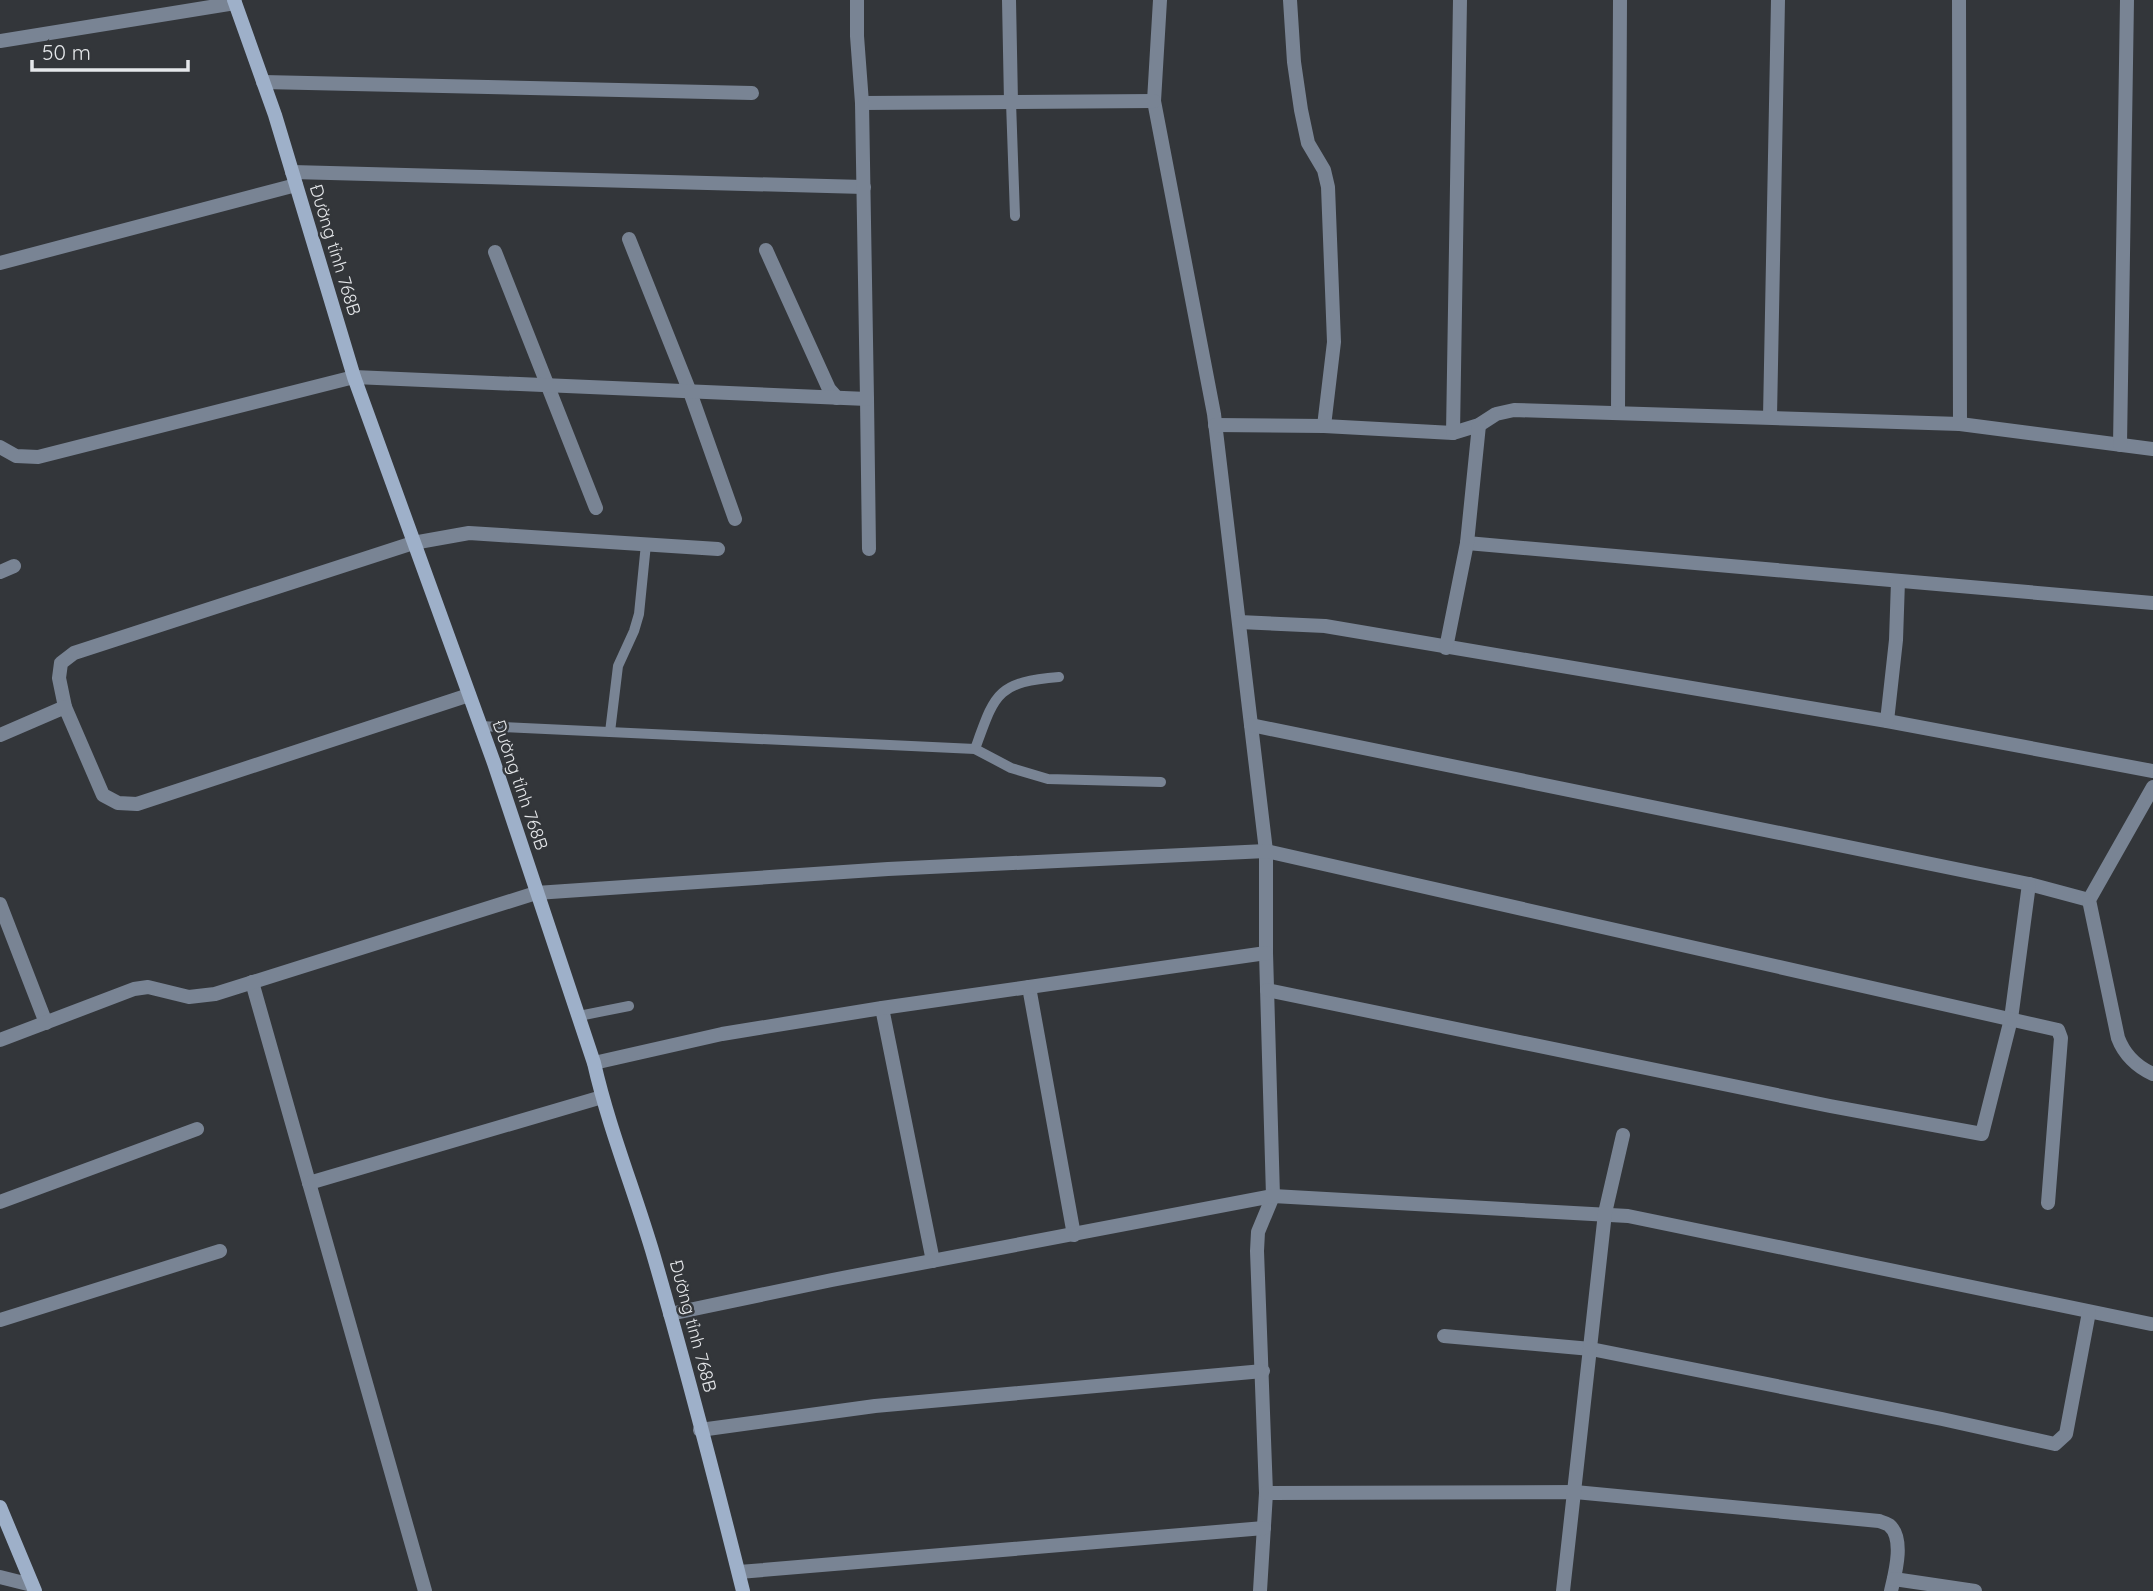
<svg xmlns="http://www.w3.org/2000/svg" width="2153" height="1591" font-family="Quicksand,sans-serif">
	<rect width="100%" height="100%" fill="#33363a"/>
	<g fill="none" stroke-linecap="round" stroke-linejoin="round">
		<g stroke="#798494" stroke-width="10">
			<path d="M1011 102 1015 216"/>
			<path d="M480 726 975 749 1011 768 1048 779 1161 782"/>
			<path d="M610 732 618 666 634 631 639 614 646 544"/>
			<path d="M975 749C995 694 996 682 1059 677"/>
			<path d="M579 1016 629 1006"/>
		</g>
		<g stroke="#798494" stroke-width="14">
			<path d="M1009 0 1011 102"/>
			<path d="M1160 0 1154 101 1214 414 1266 851V953L1273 1196 1258 1232 1257 1251 1266 1493 1260 1591"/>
			<path d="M1290 0 1294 62 1301 110 1308 143 1324 170 1328 187 1334 342 1324 426"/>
			<path d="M1959 0 1960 424"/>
			<path d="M0 41 235 3"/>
			<path d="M263 82 752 93"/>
			<path d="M862 103 1154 101"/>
			<path d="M292 172 864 187"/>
			<path d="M629 239 690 392 735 519"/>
			<path d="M766 250 829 389 837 398"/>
			<path d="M495 252 596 508"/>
			<path d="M0 263 296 185"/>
			<path d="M867 399 869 549"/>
			<path d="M1618 413 1620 0"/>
			<path d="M1770 417 1778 0"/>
			<path d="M1215 425 1324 426 1453 433 1479 425 1496 414 1514 410 1960 424 2153 449"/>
			<path d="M1453 433 1460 0"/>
			<path d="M2120 445 2127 0"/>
			<path d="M0 447 16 456 38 457 354 377 867 399 862 103 857 36V0"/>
			<path d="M1467 543 2153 603"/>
			<path d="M0 572 14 566"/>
			<path d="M1239 622 1325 626 1887 721 2153 771"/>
			<path d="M1446 648 1467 543 1479 425"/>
			<path d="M65 707 59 678 61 663 74 653 413 543 469 533 718 549"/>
			<path d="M1887 721 1896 640 1898 581"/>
			<path d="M1251 725 2029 884 2089 900"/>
			<path d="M0 735 65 707 103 795 118 803 137 804 469 695"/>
			<path d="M2153 787 2089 900 2118 1038C2124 1054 2137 1067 2153 1074"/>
			<path d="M0 904 46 1023"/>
			<path d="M252 982 425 1591"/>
			<path d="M1029 987 1074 1235"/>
			<path d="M1267 990 1830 1106 1982 1134 2011 1019 2029 884"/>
			<path d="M882 1008 933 1261"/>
			<path d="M0 1040 134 989 148 987 189 997 215 994 536 893 888 869 1266 851 2058 1030 2061 1038 2048 1203"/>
			<path d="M594 1063 722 1034 882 1008 1266 953"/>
			<path d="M309 1183 602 1097"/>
			<path d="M0 1202 197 1129"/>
			<path d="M670 1314 832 1280 1273 1196 1628 1216 2151 1324"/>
			<path d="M0 1320 220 1251"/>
			<path d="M1444 1336 1591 1349 1942 1419 2055 1444 2066 1434 2089 1312"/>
			<path d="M700 1430 875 1406 1263 1371"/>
			<path d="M1266 1493 1575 1492 1879 1521C1882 1522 1886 1523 1889 1525 1905 1538 1895 1574 1891 1591"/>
			<path d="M739 1572 1264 1528"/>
			<path d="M0 1577 32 1585"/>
			<path d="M1894 1579 1975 1591"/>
			<path d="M1563 1591 1605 1213 1623 1135"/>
		</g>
		<g stroke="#9eb0c9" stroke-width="14">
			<path d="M234 0 275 115 354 377 494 763 594 1063C609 1129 635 1192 654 1257 686 1367 715 1479 743 1591"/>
			<path d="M0 1507 35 1591"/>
		</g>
	</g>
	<g text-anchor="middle" stroke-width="5" stroke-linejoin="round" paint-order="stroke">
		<g font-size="18" fill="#e5e7ea" stroke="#33363a">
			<text transform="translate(335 250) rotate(73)" y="6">Đường tỉnh 768B</text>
			<text transform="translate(520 785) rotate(71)" y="6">Đường tỉnh 768B</text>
			<text transform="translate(693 1326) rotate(75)" y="6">Đường tỉnh 768B</text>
		</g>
	</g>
	<path d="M32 60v10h156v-10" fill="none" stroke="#e5e7ea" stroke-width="3.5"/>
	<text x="42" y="60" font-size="21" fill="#e5e7ea" stroke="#33363a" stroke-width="5" paint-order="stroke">50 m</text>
</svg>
